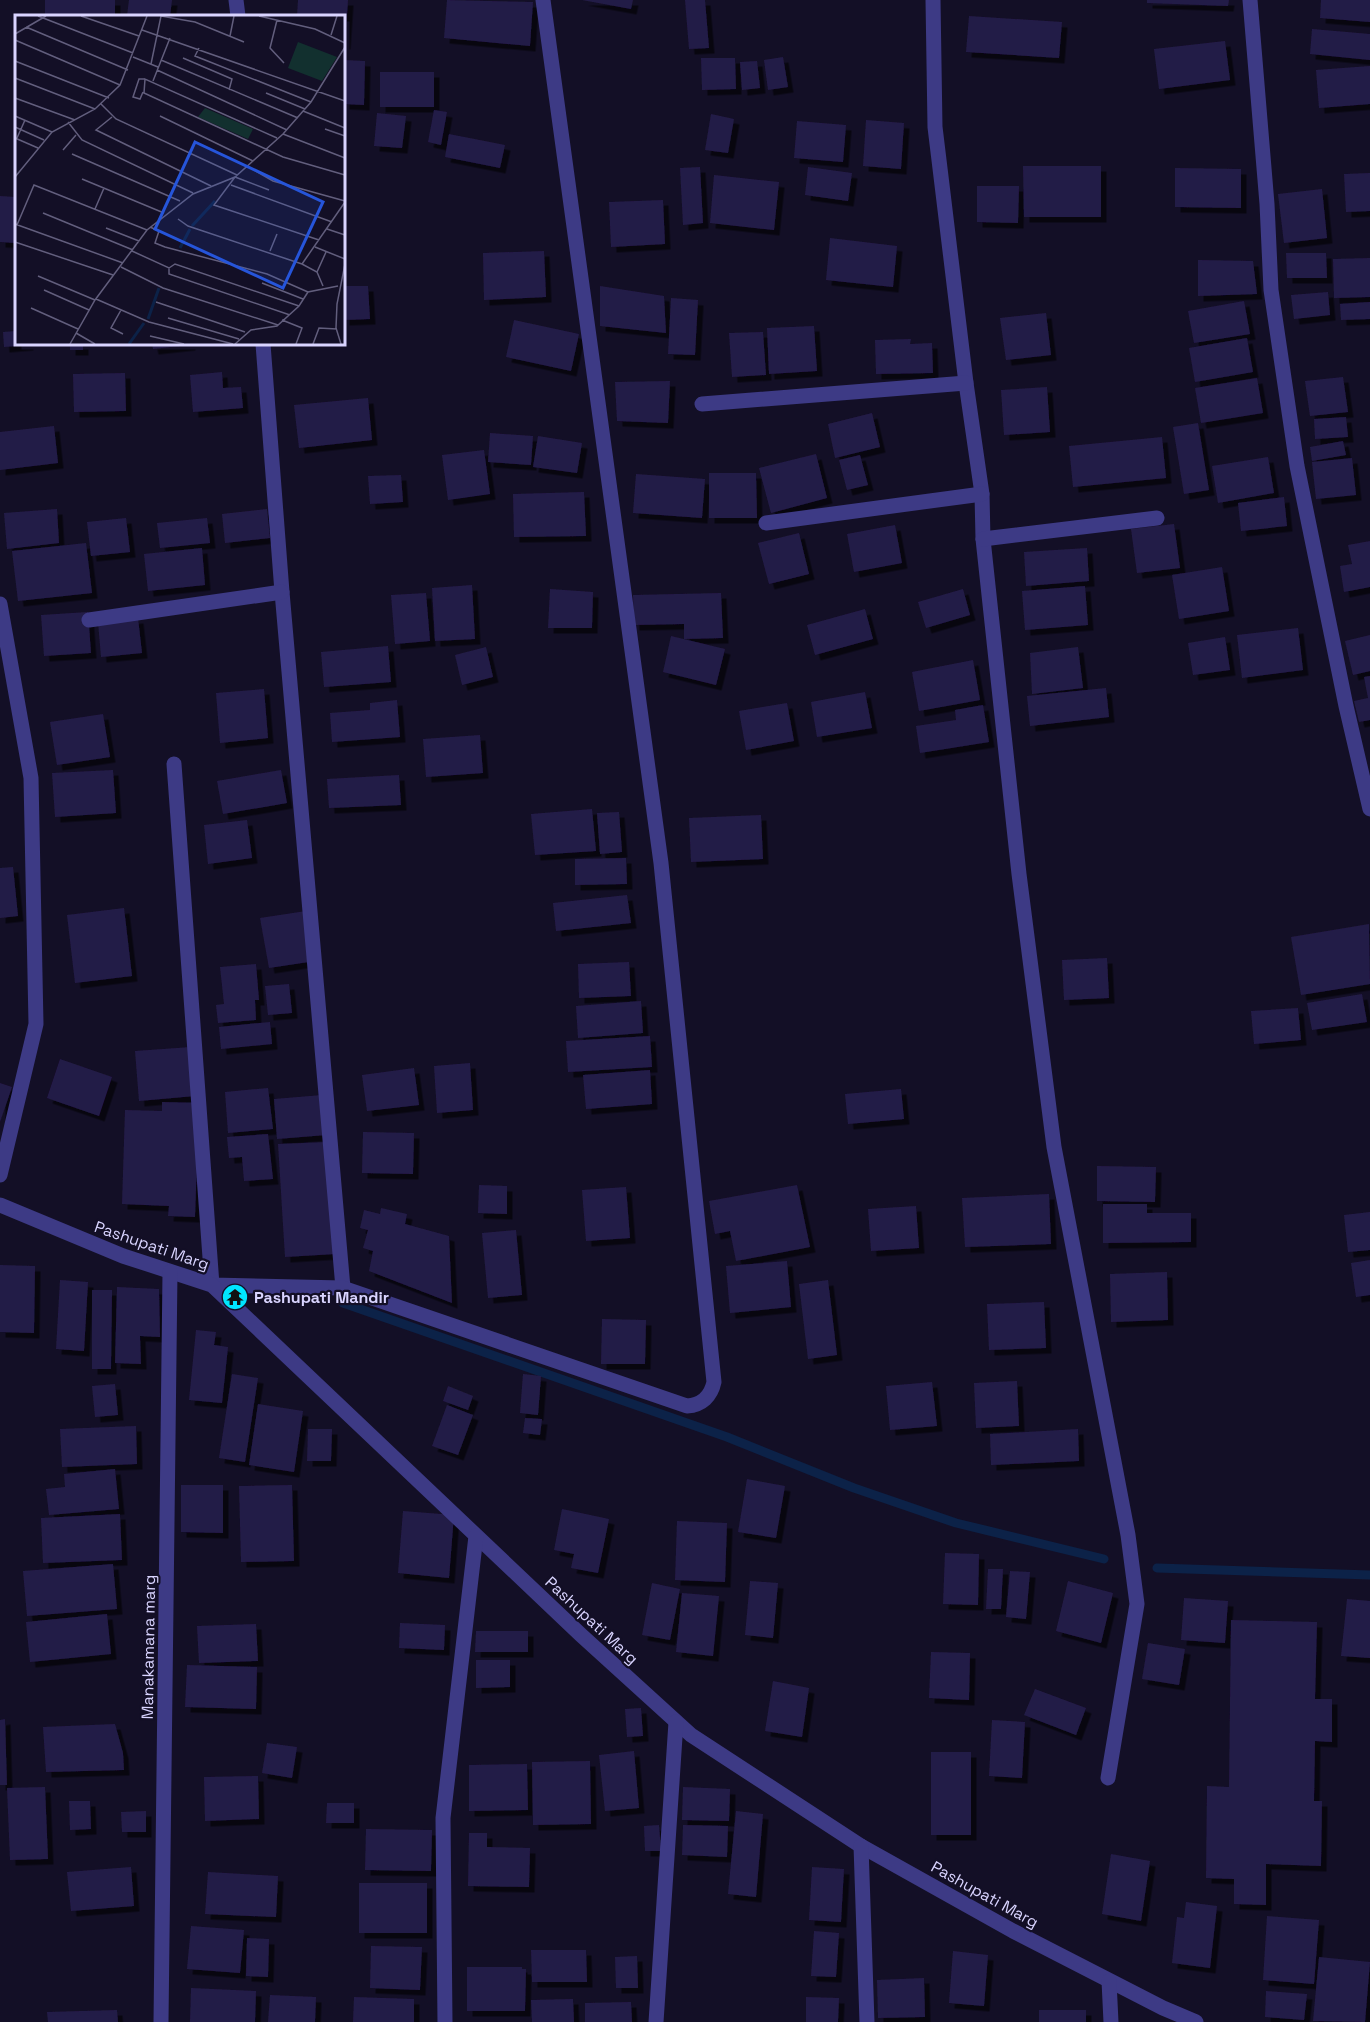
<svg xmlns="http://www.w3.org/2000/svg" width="1370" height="2022" font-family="'Space Grotesk',sans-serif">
	<defs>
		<filter id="shadow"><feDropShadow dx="5.5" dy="5.5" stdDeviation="0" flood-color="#0009"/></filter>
	</defs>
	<rect width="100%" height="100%" fill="#130f26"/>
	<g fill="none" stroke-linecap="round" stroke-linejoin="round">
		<g stroke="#0c2248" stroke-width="9">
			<path d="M343 1303 727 1437 854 1488 956 1523 1104 1559"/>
			<path d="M1157 1568 1370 1575"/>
		</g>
	</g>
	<g fill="#241b47" filter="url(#shadow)">
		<rect x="45" y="0" width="70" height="16"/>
		<path d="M129 0H172L170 16H127Z"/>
		<path d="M298 0H348L345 44H344V16H297Z"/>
		<path d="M447 0 533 2 530 46 444 38Z"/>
		<path d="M582 0H633L631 9Z"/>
		<path d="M685 0H705L709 48 689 49Z"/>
		<path d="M1147 0H1229L1228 6 1147 3Z"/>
		<path d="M1321 0H1370V22L1320 18Z"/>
		<path d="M969 16 1062 22 1059 58 966 52Z"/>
		<path d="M1312 29 1370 34V60L1310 54Z"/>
		<path d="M1225 41 1230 80 1159 89 1154 49Z"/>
		<path d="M783 57 788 87 768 90 764 60Z"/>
		<path d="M701 58H735L736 89 702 90Z"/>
		<path d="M344 60 365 61 364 105 344 104Z"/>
		<path d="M757 61 760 88 742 90 740 62Z"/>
		<path d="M1370 66V104L1319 108 1316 70Z"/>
		<rect x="380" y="72" width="54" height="35"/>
		<path d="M434 110 447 112 441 145 428 142Z"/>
		<path d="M377 113 406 116 402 148 374 146Z"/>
		<path d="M711 114 734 119 728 153 705 150Z"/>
		<path d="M866 120 904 123 901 169 863 166Z"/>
		<path d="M797 121 846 125 843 162 794 158Z"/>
		<path d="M449 134 505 145 500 168 445 157Z"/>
		<path d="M1023 166H1101V217H1024Z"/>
		<path d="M700 167 703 223 683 225 680 168Z"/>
		<path d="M808 167 852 173 848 201 805 195Z"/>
		<path d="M1175 168 1241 169V208L1175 207Z"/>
		<path d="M1370 173V211L1346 212 1344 174Z"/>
		<path d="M714 175 779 182 774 230 710 223Z"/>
		<path d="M977 186H1019L1018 223 977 222Z"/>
		<path d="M1322 189 1327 238 1284 243 1278 194Z"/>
		<path d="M0 196 16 197V243L0 242Z"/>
		<path d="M663 200 665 244 611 247 609 202Z"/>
		<path d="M830 238 897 246 893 287 826 280Z"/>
		<path d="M544 251 546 297 484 300 483 253Z"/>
		<path d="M1286 253H1326L1327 278H1287Z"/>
		<path d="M1370 258V297L1334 298 1333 259Z"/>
		<path d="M1198 260 1253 261 1257 294 1198 296Z"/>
		<path d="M344 286H368L370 319 344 320Z"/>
		<path d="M600 286 664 296 666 333 600 326Z"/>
		<path d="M1328 292 1330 315 1294 319 1291 295Z"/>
		<path d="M671 298 698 300 695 355 668 354Z"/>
		<path d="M1244 301 1250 334 1194 343 1188 311Z"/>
		<path d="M1370 302V319L1341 320 1340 304Z"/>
		<path d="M1046 313 1051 355 1006 360 1000 318Z"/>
		<path d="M514 320 579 334 571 371 506 357Z"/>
		<path d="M814 326 817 371 769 374 767 328Z"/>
		<path d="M16 331V344H28V345L4 347 3 332Z"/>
		<path d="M763 332 766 375 732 377 729 333Z"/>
		<path d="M1247 338 1253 372 1195 382 1189 348Z"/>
		<path d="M911 339 910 344 932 343 933 373 876 374 875 340Z"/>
		<rect x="70" y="344" width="13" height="6"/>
		<path d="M152 344H190V345L153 349Z"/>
		<path d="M222 372 223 388 241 387 243 408 193 412 190 375Z"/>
		<path d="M125 373 126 411 74 412 73 374Z"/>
		<path d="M1343 377 1348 412 1310 416 1305 381Z"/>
		<path d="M1257 378 1263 413 1201 423 1195 388Z"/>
		<path d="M670 381 668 423 617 421 615 382Z"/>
		<path d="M1047 387 1050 432 1004 435 1001 390Z"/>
		<path d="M368 398 372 440 299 448 294 405Z"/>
		<path d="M872 413 880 447 835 458 828 424Z"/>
		<path d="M1346 417 1348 437 1315 439 1314 419Z"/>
		<path d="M1198 423 1209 490 1184 494 1173 427Z"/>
		<path d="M54 426 58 463 0 470V432Z"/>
		<path d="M490 433 533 436 531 465 488 462Z"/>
		<path d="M538 436 582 443 577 473 533 467Z"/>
		<path d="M1162 437 1166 478 1073 487 1069 446Z"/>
		<path d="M1343 441 1346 455 1312 461 1310 447Z"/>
		<path d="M484 450 490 494 448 500 442 455Z"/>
		<path d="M816 454 827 498 771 513 759 468Z"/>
		<path d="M860 455 868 485 847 490 839 460Z"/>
		<path d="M1268 457 1274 493 1218 503 1212 466Z"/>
		<path d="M1352 458 1356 495 1316 499 1312 462Z"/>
		<path d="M709 473H756L757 518H709Z"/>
		<path d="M636 474 705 479 702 518 633 513Z"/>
		<path d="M401 475 403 502 370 504 368 476Z"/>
		<path d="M584 492 586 536 514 537 513 494Z"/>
		<path d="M1284 497 1287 526 1241 531 1238 503Z"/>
		<path d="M57 509 59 543 7 549 4 513Z"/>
		<path d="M267 509 270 538 225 543 222 514Z"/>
		<path d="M126 518 130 552 91 556 87 522Z"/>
		<path d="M207 518 210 543 160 548 157 523Z"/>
		<path d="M1174 524 1180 568 1137 573 1131 529Z"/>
		<path d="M895 525 902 563 854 572 847 534Z"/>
		<path d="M799 533 809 574 769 584 758 543Z"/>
		<path d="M1370 541V587L1344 592 1340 566 1352 564 1348 545Z"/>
		<path d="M86 543 92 593 18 601 12 551Z"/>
		<path d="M202 548 205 585 148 591 144 554Z"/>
		<path d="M1087 548 1089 581 1026 586 1024 552Z"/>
		<path d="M1222 567 1229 611 1179 619 1172 575Z"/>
		<path d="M472 585 475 639 435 641 432 588Z"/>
		<path d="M1085 586 1088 625 1025 630 1022 591Z"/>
		<path d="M550 589 593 592 592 628H548Z"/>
		<path d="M963 589 970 615 926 628 918 602Z"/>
		<path d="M426 593 430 641 395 644 391 595Z"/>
		<path d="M721 593 723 638 684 639V624L634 625 633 595Z"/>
		<path d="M865 609 873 639 815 655 807 625Z"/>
		<path d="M88 612 91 653 44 656 41 615Z"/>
		<path d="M138 618 142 653 101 657 98 622Z"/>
		<path d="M1298 628 1303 670 1242 678 1237 635Z"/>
		<path d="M1370 635V671L1353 675 1345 641Z"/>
		<path d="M671 636 725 649 716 685 663 672Z"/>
		<path d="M1225 637 1230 670 1193 675 1188 643Z"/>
		<path d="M388 646 391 682 324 687 321 652Z"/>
		<path d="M486 647 493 677 462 685 455 655Z"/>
		<path d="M1078 647 1083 688 1032 694 1030 653Z"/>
		<path d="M973 660 980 700 919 711 912 672Z"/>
		<path d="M1370 676V720L1359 722 1354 701 1368 698 1364 677Z"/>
		<path d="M1106 688 1109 717 1030 726 1027 696Z"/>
		<path d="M264 689 268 738 220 743 216 693Z"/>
		<path d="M865 692 872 728 817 737 811 702Z"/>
		<path d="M397 700 400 737 332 742 330 713 370 710V703Z"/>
		<path d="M787 703 794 741 746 750 739 711Z"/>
		<path d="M983 705 989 742 920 753 916 726 956 720 955 710Z"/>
		<path d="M103 714 110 757 57 765 50 722Z"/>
		<path d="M480 735 483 773 426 777 423 739Z"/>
		<path d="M113 770 116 813 55 817 52 773Z"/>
		<path d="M281 770 287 803 223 814 217 781Z"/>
		<path d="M399 775 401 805 329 808 327 779Z"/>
		<path d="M592 809 596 851 535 855 531 814Z"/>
		<path d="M619 812 622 852 600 854 597 813Z"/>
		<path d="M761 815 763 859 691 862 689 818Z"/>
		<path d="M247 820 252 858 208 864 204 825Z"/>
		<path d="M626 858 627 884 575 885V859Z"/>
		<path d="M13 867 18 916 0 918V868Z"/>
		<path d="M627 895 631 923 556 931 553 903Z"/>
		<path d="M124 908 132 976 75 983 67 915Z"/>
		<path d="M306 911 315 961 269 968 260 918Z"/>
		<path d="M1369 924 1370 984 1301 995 1291 937Z"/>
		<path d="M1107 958 1109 998 1064 1000 1062 960Z"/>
		<path d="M629 962 631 996 579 998 578 964Z"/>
		<path d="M256 964 259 1000H255L256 1020 218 1023 216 1005 224 1004 220 967Z"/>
		<path d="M289 984 292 1013 268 1015 265 986Z"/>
		<path d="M1362 994 1367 1022 1312 1030 1307 1003Z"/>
		<path d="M641 1001 643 1033 578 1038 576 1006Z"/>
		<path d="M1298 1008 1301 1040 1254 1044 1251 1011Z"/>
		<path d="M270 1022 272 1044 221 1049 219 1027Z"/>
		<path d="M650 1036 652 1067 568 1072 566 1041Z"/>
		<path d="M191 1047 195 1096 139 1101 135 1051Z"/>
		<path d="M60 1059 112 1077 99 1116 47 1098Z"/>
		<path d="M470 1063 473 1110 437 1113 434 1066Z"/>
		<path d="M414 1068 419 1105 367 1111 362 1075Z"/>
		<path d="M650 1070 652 1104 586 1109 583 1075Z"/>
		<path d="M0 1083 12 1087 0 1122Z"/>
		<path d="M268 1088 273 1129 228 1133 225 1092Z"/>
		<path d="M901 1089 904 1119 848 1124 845 1094Z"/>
		<path d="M322 1095 326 1135 277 1139 274 1099Z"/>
		<path d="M162 1102 199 1103 195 1217 168 1216 169 1206 122 1204 125 1110 162 1111Z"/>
		<path d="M363 1132 414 1133 413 1174 362 1173Z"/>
		<path d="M268 1134 273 1179 244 1181 242 1157 229 1158 227 1137Z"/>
		<path d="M328 1142 335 1254 285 1257 278 1144Z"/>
		<path d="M1097 1166 1156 1167 1155 1202 1097 1201Z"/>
		<path d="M479 1185 507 1186V1214L478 1213Z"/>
		<path d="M797 1185 810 1247 736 1261 730 1231 715 1234 709 1201Z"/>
		<path d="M626 1187 630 1238 586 1241 582 1190Z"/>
		<path d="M1049 1194 1051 1244 965 1247 962 1198Z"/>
		<path d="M1103 1204H1147V1213H1191V1242L1103 1243Z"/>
		<path d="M916 1206 919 1248 871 1251 868 1209Z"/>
		<path d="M381 1208 407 1214 405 1224 449 1236 452 1303 369 1271 373 1251 363 1248 368 1230 360 1228 364 1210 380 1214Z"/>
		<path d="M1370 1212V1250L1348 1252 1344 1215Z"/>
		<path d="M516 1230 522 1295 488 1298 482 1233Z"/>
		<path d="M1370 1260V1295L1356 1297 1351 1263Z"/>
		<path d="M787 1261 791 1307 730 1313 726 1266Z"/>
		<path d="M0 1265 35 1266 34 1333 0 1332Z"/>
		<path d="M1167 1272 1168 1320 1111 1322 1110 1274Z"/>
		<path d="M60 1280 88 1282 84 1351 56 1349Z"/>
		<path d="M828 1280 837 1355 808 1359 799 1284Z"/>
		<path d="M117 1287 159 1289 160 1337 140 1336 141 1364 115 1363Z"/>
		<path d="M92 1290H112L111 1369H92Z"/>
		<path d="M1044 1302 1046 1348 989 1350 987 1304Z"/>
		<path d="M602 1319 646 1320 645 1364H601Z"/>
		<path d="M196 1330 216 1332 214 1345 228 1347 222 1403 189 1400Z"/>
		<path d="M232 1374 258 1378 245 1462 219 1458Z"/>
		<path d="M523 1374 541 1376 538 1415 520 1413Z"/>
		<path d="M1017 1381 1019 1426 976 1428 974 1383Z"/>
		<path d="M932 1382 937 1426 890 1430 886 1386Z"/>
		<path d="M115 1384 118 1415 95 1417 92 1386Z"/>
		<path d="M448 1386 473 1396 468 1410 443 1401Z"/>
		<path d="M258 1404 303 1411 294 1472 249 1465Z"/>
		<path d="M447 1405 473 1415 458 1455 432 1446Z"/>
		<path d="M525 1418 542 1419 540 1435 523 1433Z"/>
		<path d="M136 1426 137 1464 62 1467 60 1429Z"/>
		<path d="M308 1429H332L331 1461H307Z"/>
		<path d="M1078 1429 1079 1461 991 1465 990 1434Z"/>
		<path d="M115 1469 119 1509 49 1515 46 1489 65 1487 64 1474Z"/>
		<path d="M747 1479 785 1486 776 1538 738 1532Z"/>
		<path d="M181 1485H223V1533L181 1532Z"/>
		<path d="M292 1485 294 1561 241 1562 239 1486Z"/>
		<path d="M562 1509 609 1519 598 1573 571 1568 574 1554 554 1550Z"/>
		<path d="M403 1511 454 1515 449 1578 398 1573Z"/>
		<path d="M120 1514 122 1560 43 1563 41 1518Z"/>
		<path d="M677 1521 727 1523 725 1582 675 1580Z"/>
		<path d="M945 1553 979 1554 978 1605 943 1604Z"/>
		<path d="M113 1564 117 1609 27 1616 23 1571Z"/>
		<path d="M988 1569H1003L1001 1609H986Z"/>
		<path d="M1010 1571 1030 1572 1026 1619 1006 1617Z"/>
		<path d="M750 1581 778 1583 773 1638 745 1635Z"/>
		<path d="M1068 1581 1113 1593 1101 1643 1056 1631Z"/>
		<path d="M652 1583 680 1589 670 1640 642 1635Z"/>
		<path d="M682 1593 719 1596 713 1656 676 1652Z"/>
		<path d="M1184 1598 1228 1601 1225 1643 1181 1640Z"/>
		<path d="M1347 1599 1370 1601V1658L1341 1656Z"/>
		<path d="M107 1614 111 1654 30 1662 26 1622Z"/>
		<path d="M1231 1620 1317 1622 1315 1699H1332V1742L1315 1741 1314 1801H1322L1321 1866 1266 1864V1905L1234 1904V1879L1206 1878 1207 1786 1229 1787Z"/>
		<path d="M400 1623 445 1625 444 1650 399 1648Z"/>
		<path d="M256 1624 258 1661 199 1663 197 1626Z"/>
		<path d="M476 1631H528V1652H475Z"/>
		<path d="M1148 1643 1185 1649 1179 1685 1142 1679Z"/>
		<path d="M931 1652 970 1653 969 1700 929 1698Z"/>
		<path d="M476 1660H510V1687L476 1688Z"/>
		<path d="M187 1665 257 1667 256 1709 185 1707Z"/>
		<path d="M773 1681 809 1688 802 1737 765 1731Z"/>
		<path d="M1035 1689 1086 1708 1076 1735 1024 1715Z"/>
		<path d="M641 1708 643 1736 627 1737 625 1709Z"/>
		<path d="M5 1719 7 1785H0V1720Z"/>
		<path d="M992 1720 1025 1722 1022 1778 989 1776Z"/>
		<path d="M115 1724 123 1753 124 1770 46 1772 43 1727Z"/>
		<path d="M267 1743 297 1747 292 1778 262 1773Z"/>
		<path d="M634 1751 639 1808 605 1811 599 1755Z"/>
		<rect x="931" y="1752" width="40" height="83"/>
		<path d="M590 1761 591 1824 533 1825 532 1762Z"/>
		<path d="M527 1764 528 1810 469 1811V1765Z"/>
		<path d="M258 1776 259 1819 205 1821 204 1777Z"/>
		<path d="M45 1787 48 1859 10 1860 7 1788Z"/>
		<path d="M683 1787 730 1789 729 1821 682 1820Z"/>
		<path d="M69 1801H90L91 1829 70 1830Z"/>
		<path d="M327 1803H354V1823H326Z"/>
		<path d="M146 1811V1832H122L121 1812Z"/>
		<path d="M736 1811 763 1814 756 1897 728 1894Z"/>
		<path d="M659 1825 661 1851H645L644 1826Z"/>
		<path d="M683 1825 728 1826 727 1857 682 1855Z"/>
		<path d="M366 1829 432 1830 431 1871 365 1870Z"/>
		<path d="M469 1833H487V1847L530 1848 529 1887 468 1886Z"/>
		<path d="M1111 1854 1150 1861 1141 1921 1102 1914Z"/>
		<path d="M131 1867 134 1906 71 1911 67 1872Z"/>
		<path d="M812 1867 844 1869 841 1922 809 1920Z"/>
		<path d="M208 1872 278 1876 276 1917 205 1914Z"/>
		<rect x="359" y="1883" width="68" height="50"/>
		<path d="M1186 1902 1217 1906 1210 1968 1172 1963 1177 1917 1184 1918Z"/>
		<path d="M1267 1916 1319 1920 1314 1984 1263 1980Z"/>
		<path d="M191 1926 244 1930 240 1973 187 1969Z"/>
		<path d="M814 1931 839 1933 836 1977 811 1976Z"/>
		<path d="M247 1938 269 1939 268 1977 246 1976Z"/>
		<path d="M371 1946 422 1947 420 1990 370 1988Z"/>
		<path d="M531 1950H586L587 1982H532Z"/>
		<path d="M953 1951 988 1955 984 2006 949 2003Z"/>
		<path d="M637 1956 638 1988H616L615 1957Z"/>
		<path d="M1319 1957 1370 1962 1365 2022 1313 2021Z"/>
		<path d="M467 1967H522V1969H526L525 2011H467Z"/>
		<path d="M924 1978 925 2017 878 2018 877 1980Z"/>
		<path d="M191 1988 256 1991 255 2022H190Z"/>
		<path d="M1266 1991 1307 1994 1304 2020 1265 2017Z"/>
		<path d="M270 1995 316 1997 315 2022H268Z"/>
		<path d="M354 1997 414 1999V2022H353Z"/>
		<path d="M806 1997 839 1998 838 2022H806Z"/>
		<path d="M573 1999 574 2022H532L531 2000Z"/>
		<path d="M631 2002 632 2022H585V2003Z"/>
		<path d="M117 2010 118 2022H48L47 2012Z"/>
		<rect x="1039" y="2010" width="47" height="12"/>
	</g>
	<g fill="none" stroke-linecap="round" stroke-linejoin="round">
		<g stroke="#3d3a85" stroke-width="15">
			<path d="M236 0 238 16"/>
			<path d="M933 0 935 127 966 383 982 494 983 539 1019 874 1054 1147 1128 1535 1137 1604 1108 1778"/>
			<path d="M1250 0 1267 204 1271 290 1297 466 1346 706 1370 809"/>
			<path d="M263 344 282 592 343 1288"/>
			<path d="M702 404 966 383"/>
			<path d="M766 523 982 494"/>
			<path d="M983 539 1157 518"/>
			<path d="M0 604 31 778 36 1024 0 1175"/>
			<path d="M89 620 282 592"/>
			<path d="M174 764 212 1285 343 1288 687 1406C702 1405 711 1396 714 1382L661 863 543 0"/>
			<path d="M0 1205 123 1256 212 1285 581 1635 691 1735 861 1846 1013 1931 1163 2008 1196 2022"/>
			<path d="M861 1846 867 2022"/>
			<path d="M1109 1981 1111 2022"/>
			<path d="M161 2022 170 1272"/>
			<path d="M445 2022 443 1818 476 1536"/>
			<path d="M656 2022 676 1722"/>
		</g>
	</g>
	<defs>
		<g id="temple-disc" transform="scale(1.35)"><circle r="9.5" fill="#00e5ff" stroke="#130f26"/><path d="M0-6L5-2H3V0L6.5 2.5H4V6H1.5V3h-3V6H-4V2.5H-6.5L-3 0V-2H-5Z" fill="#111"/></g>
	</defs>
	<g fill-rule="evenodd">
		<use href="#temple-disc" x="235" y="1297"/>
	</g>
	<g text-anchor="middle" stroke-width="4.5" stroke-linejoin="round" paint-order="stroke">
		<g font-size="16" fill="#d9d4ff" stroke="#130f26">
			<text transform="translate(152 1245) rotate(19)" y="6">Pashupati Marg</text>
			<text transform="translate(592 1620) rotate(43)" y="6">Pashupati Marg</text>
			<text transform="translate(148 1647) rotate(-89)" y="6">Manakamana marg</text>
			<text transform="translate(985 1894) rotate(29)" y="6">Pashupati Marg</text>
		</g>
		<g font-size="16" font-weight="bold" fill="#d9d4ff" stroke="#130f26" text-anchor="start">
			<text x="254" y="1303">Pashupati Mandir</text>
		</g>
	</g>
	<g transform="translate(15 15)">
		<rect width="330" height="330" fill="#130f26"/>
		<path d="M283 27 322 42 307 66 273 53ZM190 93 238 114 233 124 183 102Z" fill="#12302f"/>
		<path fill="none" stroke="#0c2248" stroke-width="3" d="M177 211 200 186M165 233 175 214M133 304 144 273M114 329 129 308"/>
		<path fill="none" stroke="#625e7d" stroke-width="1.5" d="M23 1 118 38M66 1 124 21M244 1 300 14 330 28M262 5 255 33 269 48M11 12 113 55M127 15 330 86M0 19 31 1M316 20 322 1M215 21 219 1M0 25 105 70M184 33 180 41 296 87M118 42 143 52M168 43 217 64 214 75M146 45 283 103M0 46 94 83M136 49 146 1 180 7 229 27M142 55 272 115M0 63 80 94M138 66 155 23M128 77 125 84 118 82 124 64H130M251 78 290 94M0 83 60 105M86 89 101 104 222 160M288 96 330 113M0 101 37 117M145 101 238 146M97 102 81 115 196 171M53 107 67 125 178 178M0 112 29 125M310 114 330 121M268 119 330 143M0 123 23 133M2 123 10 105M262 123 130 64 129 78 268 142 330 160M48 135 61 120M57 139 165 186M232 151 258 166 330 186M0 162 37 117 80 94 105 70 132 1M67 164 149 198M216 170 317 207M254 175 220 162 199 190 304 225M80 194 89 173M28 198 118 235M163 204 173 211 287 249 302 257 308 271M0 209 108 248M2 210 19 170 132 215M135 212 144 216 140 228 150 232 252 259 293 277M91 213 124 226M312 214 330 220M0 227 98 260M300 232 330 244M117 236 154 253 160 249 284 291M255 236 262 219M287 249 330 187M106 252 148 273 263 310M154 253V259L275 300M302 257 311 237M23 261 80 285M247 268 288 284M29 275 74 295M81 284 134 307 218 329M141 287 230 317M16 293 63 314M106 295 96 313 108 319M153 303 224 324M267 305 287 313 281 329M61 318 80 329M135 321 169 329M55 329 80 285 132 215 178 179 220 162 268 119 296 87 330 32M220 329 236 315 262 311 284 291 293 277 323 271M298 329 304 313 322 314M326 329 321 313 322 289 330 249"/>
		<path fill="#2655da" fill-opacity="0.15" stroke="#2655da" stroke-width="3" d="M180 127 308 187 268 273 140 214Z"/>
		<rect width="330" height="330" fill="none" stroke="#d9d4ff" stroke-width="3"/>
	</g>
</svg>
